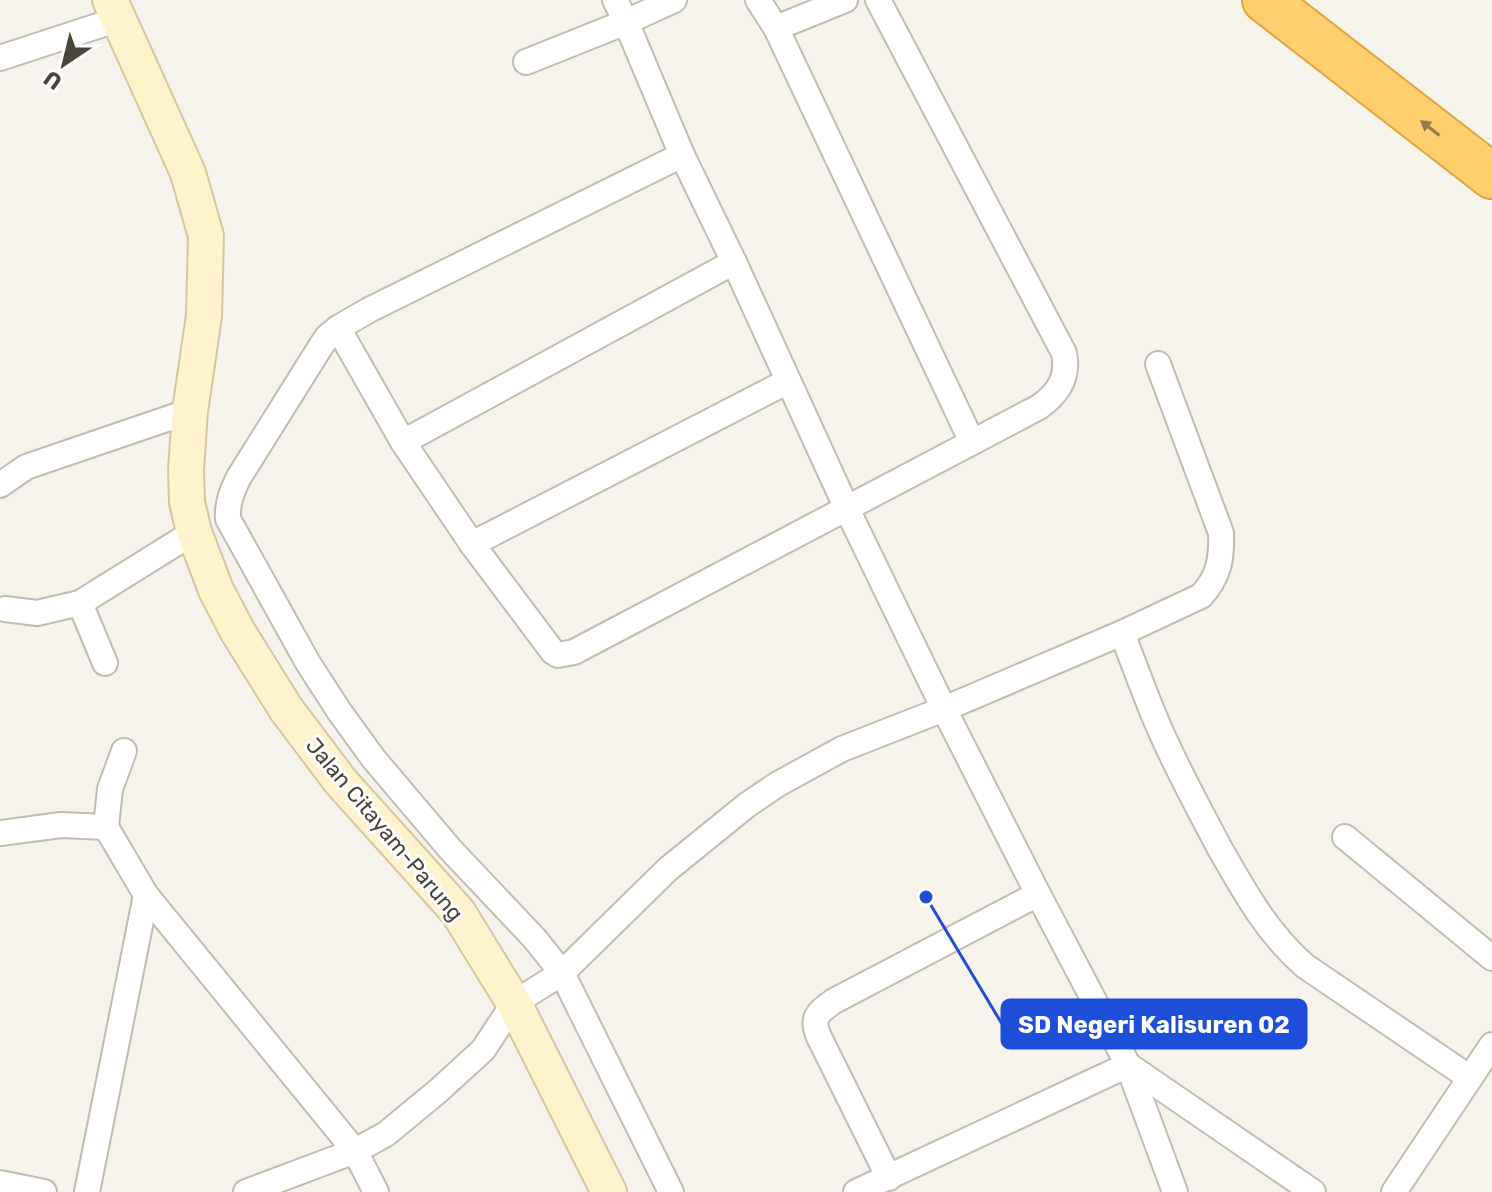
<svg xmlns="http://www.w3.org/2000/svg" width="1492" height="1192" font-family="Rubik,sans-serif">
	<rect width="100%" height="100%" fill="#f6f3ec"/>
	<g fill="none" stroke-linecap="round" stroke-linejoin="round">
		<g stroke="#c2bbae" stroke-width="28">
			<g id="street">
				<path d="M674 0 626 22 682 155 734 262 847 509 944 709 1038 894 1128 1065 856 1192"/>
				<path d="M758 0 776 28 972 442"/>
				<path d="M776 28 845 0"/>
				<path d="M0 58 119 19"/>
				<path d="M526 62 626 22 615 0"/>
				<path d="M682 155 369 310 338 328 403 442 472 544 553 652 558 655 574 652 1039 407C1059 393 1069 377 1064 353L878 0"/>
				<path d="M338 328 328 336 321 346 239 477C232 491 227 503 228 519L308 663 339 711 373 758 450 849 535 939 562 973 671 1192"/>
				<path d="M403 442 734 262"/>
				<path d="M0 485 26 467 190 411"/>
				<path d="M472 544 788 381"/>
				<path d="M5 609 37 613 80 603"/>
				<path d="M1122 633C1134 664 1145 695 1158 725 1176 767 1198 807 1219 847 1244 891 1267 933 1305 966L1470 1078"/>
				<path d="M105 663 80 603 194 532"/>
				<path d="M124 751 110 789 106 827 146 895 355 1151 376 1192"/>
				<path d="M0 833 61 825 106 827"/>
				<path d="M1345 837 1492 958"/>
				<path d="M1128 1065 1313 1192"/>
				<path d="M1128 1065 1175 1192"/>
				<path d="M889 1178 819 1037C810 1017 819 1012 834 1001L1038 894"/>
				<path d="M0 1183 44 1192"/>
				<path d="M87 1192 146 895"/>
				<path d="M246 1192 355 1151 386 1134 438 1091 483 1050 514 1003 562 973 668 869 747 805 778 784 842 749 944 709 1122 633 1201 596C1219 577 1222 558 1221 533L1158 364"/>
				<path d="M1394 1192 1492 1045"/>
			</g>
		</g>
		<g stroke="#d6c79b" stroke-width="38">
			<path id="secondary" d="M110 0 188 173 206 236 204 316 190 411 186 470 187 502 194 532 216 590 238 632 286 709 341 782 458 912 514 1003 609 1192"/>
		</g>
		<g stroke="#e0a43c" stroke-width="48">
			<path id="highway" d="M1265 0 1492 176"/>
		</g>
		<use href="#street" stroke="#fff" stroke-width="24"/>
		<use href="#secondary" stroke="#fff3cd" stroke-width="34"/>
		<use href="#highway" stroke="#ffcf6e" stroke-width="44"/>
	</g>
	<defs><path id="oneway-solid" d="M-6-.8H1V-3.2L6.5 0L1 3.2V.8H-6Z" transform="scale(2)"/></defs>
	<use fill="#937c4e" href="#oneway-solid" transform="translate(1430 128) rotate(-142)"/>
	<g text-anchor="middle" stroke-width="6" stroke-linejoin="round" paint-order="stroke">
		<g font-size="22" fill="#4b4439" stroke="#fff">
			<text transform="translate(385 829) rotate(50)" y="8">Jalan Citayam-Parung</text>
		</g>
	</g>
	<path fill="none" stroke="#1d4ed8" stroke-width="3" d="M926 897L1002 1024"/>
	<circle fill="#1d4ed8" stroke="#fff" stroke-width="3" cx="926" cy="897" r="8"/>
	<rect fill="#1d4ed8" stroke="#1d4ed8" stroke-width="3" x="1002" y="1000" width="304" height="48" rx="8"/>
	<g font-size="24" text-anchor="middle" font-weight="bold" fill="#fff">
		<text x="1154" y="1033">SD Negeri Kalisuren 02</text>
	</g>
	<g transform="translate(64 64) rotate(215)" stroke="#ffffff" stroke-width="6" paint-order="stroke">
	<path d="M0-6L14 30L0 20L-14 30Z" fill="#4b4439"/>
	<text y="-12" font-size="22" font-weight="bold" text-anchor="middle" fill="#4b4439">U</text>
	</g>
</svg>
